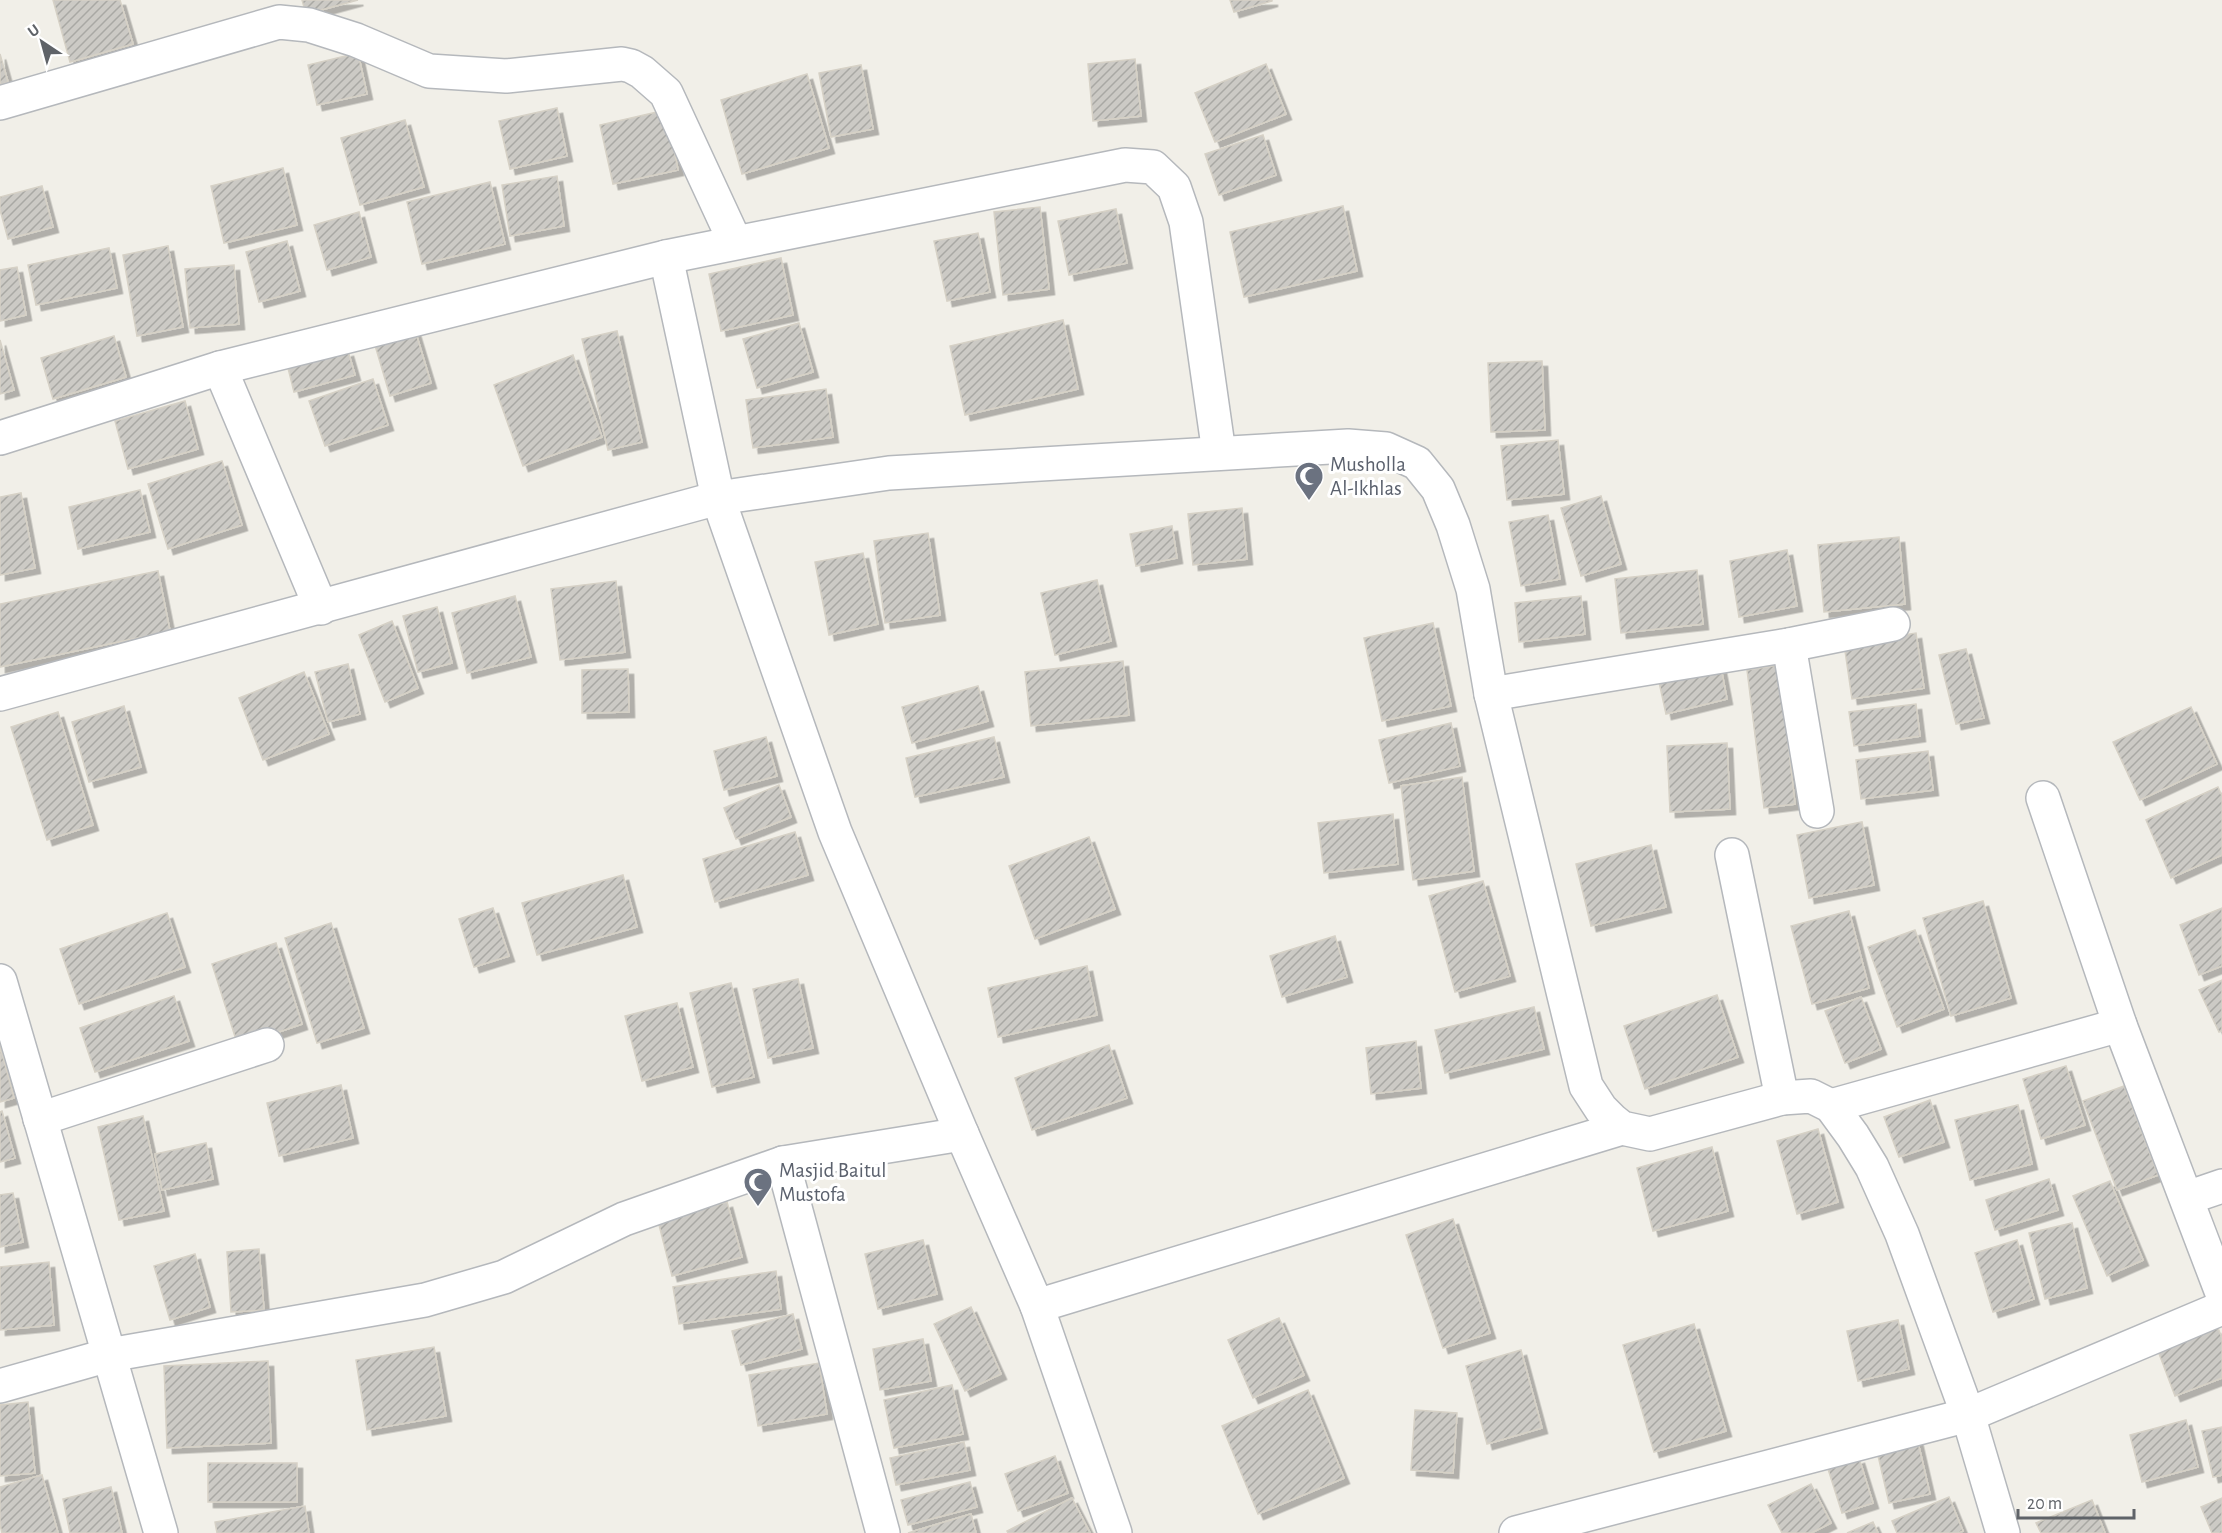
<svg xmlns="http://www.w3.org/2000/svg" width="2222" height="1533" font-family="'Alegreya Sans',sans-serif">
	<defs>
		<pattern id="building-hatch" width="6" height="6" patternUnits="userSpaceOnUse" patternTransform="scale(1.5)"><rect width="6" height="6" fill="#cccac5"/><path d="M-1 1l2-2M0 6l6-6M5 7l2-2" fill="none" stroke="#a9a8a4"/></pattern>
		<filter id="shadow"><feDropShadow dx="5.5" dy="5.5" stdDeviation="0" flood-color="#0004"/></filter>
	</defs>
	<rect width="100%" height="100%" fill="#f1efe8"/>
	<g fill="url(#building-hatch)" stroke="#d6d1c6" stroke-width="1.5" filter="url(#shadow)">
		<path d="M53 0H120L133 44 70 62Z"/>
		<path d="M302 0H358L306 14Z"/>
		<path d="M1230 0H1272V1L1234 12Z"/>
		<path d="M358 53 367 94 317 105 308 65Z"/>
		<path d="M0 54 8 82 0 85Z"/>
		<path d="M1135 59 1141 116 1093 121 1088 64Z"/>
		<path d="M1266 64 1286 114 1215 142 1195 93Z"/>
		<path d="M861 65 873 129 831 137 819 73Z"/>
		<path d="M807 74 829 148 742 174 721 100Z"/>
		<path d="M557 108 567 156 510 169 499 121Z"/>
		<path d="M666 110 678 170 613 184 600 125Z"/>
		<path d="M405 120 424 187 360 205 341 138Z"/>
		<path d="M1263 135 1276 175 1219 195 1205 154Z"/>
		<path d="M283 168 297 225 224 243 211 186Z"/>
		<path d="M557 176 564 226 510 236 502 185Z"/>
		<path d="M490 182 505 244 422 264 407 202Z"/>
		<path d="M42 186 53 227 8 239 0 210V197Z"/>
		<path d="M1343 206 1357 271 1244 297 1230 232Z"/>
		<path d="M1040 207 1049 289 1003 295 994 212Z"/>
		<path d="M1116 209 1127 263 1069 275 1058 221Z"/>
		<path d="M359 212 371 257 327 270 314 225Z"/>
		<path d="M978 233 990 292 947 301 934 241Z"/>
		<path d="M287 241 300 291 259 302 246 252Z"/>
		<path d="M168 246 183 327 137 336 123 255Z"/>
		<path d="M109 248 117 288 36 305 28 265Z"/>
		<path d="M781 258 793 315 721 331 709 274Z"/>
		<path d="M234 265 239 324 190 328 185 269Z"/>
		<path d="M17 267 26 315 0 321V270Z"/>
		<path d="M1063 320 1078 389 965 415 950 346Z"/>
		<path d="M799 323 813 372 757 388 743 339Z"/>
		<path d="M415 330 431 383 390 396 374 342Z"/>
		<path d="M617 331 642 442 608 450 582 339Z"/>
		<path d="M114 336 126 377 53 399 41 358Z"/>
		<path d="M0 340 14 390 0 394Z"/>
		<path d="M348 351 355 375 294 392 288 368Z"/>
		<path d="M573 355 602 437 523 466 494 385Z"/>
		<path d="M1542 361 1545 430 1491 432 1488 363Z"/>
		<path d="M373 379 388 425 325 446 309 401Z"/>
		<path d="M826 389 833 437 753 448 746 400Z"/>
		<path d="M185 401 198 449 128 469 115 421Z"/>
		<path d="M1558 440 1564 494 1507 500 1501 446Z"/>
		<path d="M222 461 242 525 168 549 148 484Z"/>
		<path d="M140 490 150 532 78 549 69 507Z"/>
		<path d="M21 493 35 568 0 575V497Z"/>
		<path d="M1601 496 1621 564 1581 576 1561 508Z"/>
		<path d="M1242 508 1247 559 1193 565 1188 514Z"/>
		<path d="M1548 515 1560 579 1521 586 1509 522Z"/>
		<path d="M1172 526 1177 558 1136 566 1130 534Z"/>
		<path d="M928 533 940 615 885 623 874 541Z"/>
		<path d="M1899 537 1905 604 1824 612 1818 545Z"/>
		<path d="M1787 550 1797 606 1739 617 1730 561Z"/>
		<path d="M863 553 878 624 829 635 815 562Z"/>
		<path d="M1697 570 1703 624 1621 633 1615 579Z"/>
		<path d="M158 571 170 631 0 667V604Z"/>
		<path d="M1097 580 1111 641 1055 655 1041 593Z"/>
		<path d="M616 581 625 652 560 660 551 589Z"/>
		<path d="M515 596 531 657 467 673 452 613Z"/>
		<path d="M1581 596 1585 634 1519 642 1515 603Z"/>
		<path d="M437 607 452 663 418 672 403 616Z"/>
		<path d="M392 621 418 688 385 702 359 635Z"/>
		<path d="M1433 623 1451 706 1382 721 1364 638Z"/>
		<path d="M1916 633 1924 688 1852 699 1844 644Z"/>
		<path d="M1966 649 1984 718 1956 724 1939 655Z"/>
		<path d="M1123 661 1129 715 1031 726 1025 672Z"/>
		<path d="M348 664 360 714 328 722 315 672Z"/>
		<path d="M1779 665 1795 804 1764 808 1747 670Z"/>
		<path d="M1721 668 1727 699 1666 714 1659 682Z"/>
		<path d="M628 669 629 712 582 713V670Z"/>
		<path d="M304 672 329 734 263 760 239 698Z"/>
		<path d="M978 686 988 721 912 743 902 707Z"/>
		<path d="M1916 704 1920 736 1854 746 1849 712Z"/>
		<path d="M124 706 141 767 89 782 72 722Z"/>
		<path d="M2191 707 2217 764 2140 800 2113 742Z"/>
		<path d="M58 712 93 825 47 840 11 727Z"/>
		<path d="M1451 723 1460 766 1389 783 1379 740Z"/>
		<path d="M766 737 777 776 724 790 714 751Z"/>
		<path d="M994 737 1004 777 915 797 906 758Z"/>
		<path d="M1727 743 1730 809 1670 812 1667 746Z"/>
		<path d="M1928 751 1933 790 1861 799 1856 760Z"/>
		<path d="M1462 777 1474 871 1413 880 1401 786Z"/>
		<path d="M779 785 791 817 736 839 724 808Z"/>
		<path d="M2218 787 2222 796V855L2171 878 2146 820Z"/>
		<path d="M1393 814 1398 864 1324 873 1318 823Z"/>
		<path d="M1862 822 1874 885 1809 898 1797 835Z"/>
		<path d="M795 832 808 875 715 902 703 859Z"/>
		<path d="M1089 837 1115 909 1035 939 1009 866Z"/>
		<path d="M1651 845 1666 907 1591 926 1576 864Z"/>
		<path d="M623 875 637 927 537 955 522 903Z"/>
		<path d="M1483 881 1510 976 1455 992 1429 896Z"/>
		<path d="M1983 901 2011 998 1951 1016 1923 918Z"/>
		<path d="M493 908 509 956 474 967 459 919Z"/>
		<path d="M2222 908V966L2199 975 2180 925Z"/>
		<path d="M1849 911 1869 988 1812 1004 1791 926Z"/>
		<path d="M167 913 185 967 79 1004 60 949Z"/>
		<path d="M331 923 364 1028 317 1043 285 938Z"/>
		<path d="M1915 930 1944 1009 1897 1027 1868 947Z"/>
		<path d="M1335 936 1347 977 1282 997 1270 956Z"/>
		<path d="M276 943 302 1024 238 1046 212 964Z"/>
		<path d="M1087 966 1097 1015 998 1037 988 988Z"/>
		<path d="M798 979 813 1048 768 1058 753 989Z"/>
		<path d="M2222 980V1031L2219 1032 2199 990Z"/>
		<path d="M731 983 754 1077 712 1087 690 993Z"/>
		<path d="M1717 995 1738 1057 1645 1089 1624 1026Z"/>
		<path d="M174 996 189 1041 95 1072 80 1028Z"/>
		<path d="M1861 997 1881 1049 1845 1063 1825 1011Z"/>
		<path d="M677 1003 693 1067 642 1081 625 1016Z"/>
		<path d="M1534 1007 1544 1049 1445 1073 1435 1030Z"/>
		<path d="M1416 1041 1421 1088 1371 1094 1366 1048Z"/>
		<path d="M1109 1045 1127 1098 1032 1130 1015 1078Z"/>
		<path d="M0 1046 14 1098 0 1102Z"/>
		<path d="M2066 1066 2085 1125 2041 1139 2023 1079Z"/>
		<path d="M341 1085 353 1138 279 1156 267 1103Z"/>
		<path d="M2124 1086 2158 1175 2117 1190 2083 1101Z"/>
		<path d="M1930 1100 1944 1142 1899 1157 1884 1117Z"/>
		<path d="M2018 1105 2032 1164 1970 1180 1955 1120Z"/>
		<path d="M2 1111 15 1158 0 1162V1112Z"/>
		<path d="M143 1116 164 1211 119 1220 98 1127Z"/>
		<path d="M1818 1129 1838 1202 1797 1214 1777 1141Z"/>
		<path d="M206 1143 213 1179 162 1190 155 1154Z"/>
		<path d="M1712 1147 1728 1211 1653 1231 1637 1168Z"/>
		<path d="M2049 1179 2058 1210 1995 1230 1986 1200Z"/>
		<path d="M2110 1181 2143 1260 2107 1276 2073 1196Z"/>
		<path d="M13 1193 23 1242 0 1247V1195Z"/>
		<path d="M727 1202 742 1257 672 1276 658 1221Z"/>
		<path d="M1453 1219 1490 1333 1443 1348 1406 1235Z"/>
		<path d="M2072 1223 2087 1288 2045 1299 2029 1233Z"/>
		<path d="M923 1240 937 1294 878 1309 865 1254Z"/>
		<path d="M2017 1240 2034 1299 1993 1312 1975 1253Z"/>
		<path d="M259 1249 264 1310 231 1312 227 1252Z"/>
		<path d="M195 1254 210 1307 170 1320 154 1266Z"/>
		<path d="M49 1262 54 1325 0 1330V1267Z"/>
		<path d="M776 1271 781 1309 679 1324 673 1287Z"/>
		<path d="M971 1307 1001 1374 965 1391 934 1324Z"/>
		<path d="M793 1314 802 1349 741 1365 732 1331Z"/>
		<path d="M1279 1318 1304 1375 1253 1398 1228 1340Z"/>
		<path d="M1898 1320 1909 1369 1858 1381 1847 1331Z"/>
		<path d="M1694 1324 1726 1431 1654 1452 1623 1345Z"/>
		<path d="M2218 1328 2222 1338V1378L2175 1396 2158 1351Z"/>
		<path d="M923 1339 931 1381 880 1390 873 1349Z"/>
		<path d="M434 1347 446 1416 367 1430 356 1360Z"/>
		<path d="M1521 1350 1542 1428 1487 1444 1466 1366Z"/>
		<path d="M268 1361 271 1443 167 1448 164 1366Z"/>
		<path d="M819 1363 827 1414 758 1426 749 1375Z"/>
		<path d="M952 1385 963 1434 894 1448 884 1400Z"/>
		<path d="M1308 1390 1344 1478 1258 1514 1222 1426Z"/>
		<path d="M28 1402 35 1473 0 1476V1405Z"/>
		<path d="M1415 1410 1457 1413 1453 1473 1411 1470Z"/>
		<path d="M2186 1420 2198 1467 2142 1482 2130 1435Z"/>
		<path d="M2222 1427V1475L2213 1477 2202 1431Z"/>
		<path d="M1917 1438 1930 1494 1889 1503 1876 1447Z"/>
		<path d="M964 1442 970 1470 896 1485 890 1458Z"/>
		<path d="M1055 1456 1068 1493 1018 1511 1005 1474Z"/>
		<path d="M1859 1458 1873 1503 1842 1513 1828 1469Z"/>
		<rect x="208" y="1463" width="89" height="39"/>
		<path d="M42 1475 58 1533H2L0 1525V1487Z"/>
		<path d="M970 1482 977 1507 908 1525 901 1500Z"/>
		<path d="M1811 1484 1831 1523 1811 1533H1782L1768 1505Z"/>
		<path d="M111 1487 122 1533H70L63 1499Z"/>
		<path d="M1949 1497 1963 1531 1958 1533H1897L1892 1521Z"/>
		<path d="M1072 1498 1090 1533H1008L1007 1531Z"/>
		<path d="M2222 1498V1533H2212L2201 1507Z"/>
		<path d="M2092 1500 2105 1533H2041L2036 1523Z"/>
		<path d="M305 1506 309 1533H217L215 1522Z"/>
		<path d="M971 1514 976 1533H908Z"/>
		<path d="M1873 1522 1878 1533H1847Z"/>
	</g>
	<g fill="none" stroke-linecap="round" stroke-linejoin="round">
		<g stroke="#b5b8bc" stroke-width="36">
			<g id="minor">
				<path d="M0 103 279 22 309 25 356 40 429 71 506 76 622 64 631 66 642 72 666 93 735 242"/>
				<path d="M666 257 718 498 835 832 962 1134 1037 1306 1622 1128"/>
				<path d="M220 368 321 608"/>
				<path d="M0 438 220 368 666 257 1125 165 1153 167 1174 187 1186 222 1219 453"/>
				<path d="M1789 645 1817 811"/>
				<path d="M0 694 718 498 889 473 1348 446 1386 449 1417 463 1438 489 1453 525 1473 589 1491 694 1586 1086 1601 1109 1612 1120 1622 1128 1650 1134 1782 1098 1811 1096 1831 1106 1853 1136 1872 1167 1902 1234 1968 1415 2003 1533"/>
				<path d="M1491 694 1789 645 1893 624"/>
				<path d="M2043 798 2120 1025 2222 1293"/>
				<path d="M1732 855 1782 1098"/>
				<path d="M1831 1106 2120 1025"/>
				<path d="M40 1119 267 1045"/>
				<path d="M783 1163 883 1533"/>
				<path d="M2187 1198 2222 1186"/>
				<path d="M1037 1306 1115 1533"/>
				<path d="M0 1386 109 1355 425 1300 504 1277 624 1219 783 1163 962 1134"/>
				<path d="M1516 1533 1968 1415 2222 1308"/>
			</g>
		</g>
		<g stroke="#b5b8bc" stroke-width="36">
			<path id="tertiary" d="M0 981 161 1533"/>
		</g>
		<use href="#minor" stroke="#fff" stroke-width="33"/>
		<use href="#tertiary" stroke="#fff" stroke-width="33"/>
	</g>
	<defs>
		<g id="mosque-pin" transform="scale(1.5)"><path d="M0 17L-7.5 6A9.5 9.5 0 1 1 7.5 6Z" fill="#6b7280" stroke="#fff"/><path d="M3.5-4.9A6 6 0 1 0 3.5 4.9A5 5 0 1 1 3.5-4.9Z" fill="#fff"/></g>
	</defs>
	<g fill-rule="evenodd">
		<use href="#mosque-pin" x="1309" y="476"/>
		<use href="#mosque-pin" x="758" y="1182"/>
	</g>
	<g text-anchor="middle" stroke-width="6" stroke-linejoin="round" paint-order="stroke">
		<g font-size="21" fill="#5b616d" stroke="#fff" text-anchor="start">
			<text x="1330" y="471">Musholla<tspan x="1330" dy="24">Al-Ikhlas</tspan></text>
			<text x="779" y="1177">Masjid Baitul<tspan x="779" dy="24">Mustofa</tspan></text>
		</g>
	</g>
	<g transform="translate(42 42) rotate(324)" stroke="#ffffff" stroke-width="4.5" paint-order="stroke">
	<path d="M0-4.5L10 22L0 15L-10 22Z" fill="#5f6368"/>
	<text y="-9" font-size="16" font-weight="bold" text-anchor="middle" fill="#5f6368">U</text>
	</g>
	<path d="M2018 1509v9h116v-9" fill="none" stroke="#5f6368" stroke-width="3"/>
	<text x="2027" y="1509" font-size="18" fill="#5f6368" stroke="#ffffff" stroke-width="4.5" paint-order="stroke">20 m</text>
</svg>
